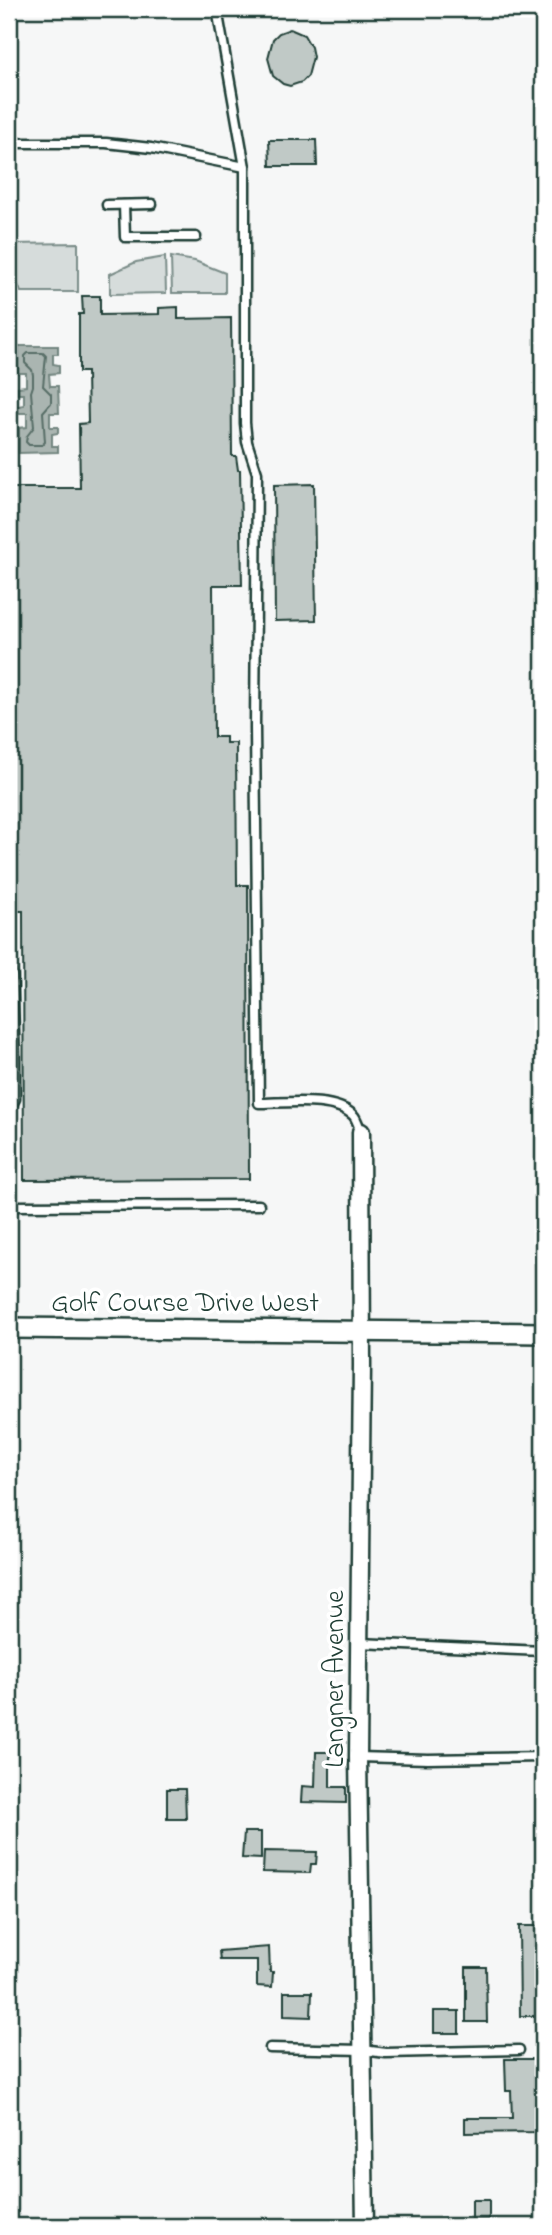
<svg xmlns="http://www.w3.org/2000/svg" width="552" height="2235" font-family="'Indie Flower',sans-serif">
	<rect width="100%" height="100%" fill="#f6f7f7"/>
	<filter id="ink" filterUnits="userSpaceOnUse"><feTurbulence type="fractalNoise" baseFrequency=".0143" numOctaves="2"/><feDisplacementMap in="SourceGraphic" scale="14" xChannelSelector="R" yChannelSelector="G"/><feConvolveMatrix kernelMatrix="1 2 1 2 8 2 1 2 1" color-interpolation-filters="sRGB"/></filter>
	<g filter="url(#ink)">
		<g fill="#d6dcdb" stroke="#7a8c88" stroke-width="2">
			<path d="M78 243V292H21L17 282 9 275V244Z"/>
			<path d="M165 257 166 293 110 294V274L136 262Z"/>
			<path d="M171 257 195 261 225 273V293H172Z"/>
		</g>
		<path fill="#aab5b1" stroke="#72857f" stroke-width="2" d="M58 346V354H53V364L59 365V373L49 374 50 386H58L59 413H50V427H58V433L52 434V446H58V452L19 453V428L27 427V413H18V406L24 405V394H18V387L26 386V373H18L17 346Z"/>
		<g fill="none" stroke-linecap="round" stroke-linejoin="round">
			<path stroke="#576d66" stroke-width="2" d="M28 353H43L46 356 43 386 51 394V403L43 412 45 442 42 445H29L26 442 27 436 34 427 31 392 33 386V375L32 370 25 363V356Z"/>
		</g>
		<g fill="#c0c9c6" stroke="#1f3d34" stroke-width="2">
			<path d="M290 29 304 35 311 47 313 57 308 76 302 82 290 86 283 84 273 76 268 58 273 39 279 33Z"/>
			<path d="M269 140H316L317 166H270Z"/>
			<path d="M82 296H100V315L159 314V308L178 307V319L231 318 232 456H236L238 470H240L242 585H213L214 737H226V743H236L237 885H248L249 1179 24 1180 23 911H9V488H80L79 424 88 423 87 372H79V314H83Z"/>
			<path d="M314 484 316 620 275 621 274 485Z"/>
			<path d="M316 1752H330V1787H346V1803L301 1802 302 1786 315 1787Z"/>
			<path d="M167 1789H185L186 1819H167Z"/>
			<path d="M244 1832H261V1859L242 1858Z"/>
			<path d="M264 1851 317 1852 316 1864H311L310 1873 263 1872Z"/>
			<path d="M519 1926H543V2016H520Z"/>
			<path d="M269 1947 270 1972H273L272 1987 257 1986V1960H220L219 1951Z"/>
			<path d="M466 1967H486L487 2022H466Z"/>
			<path d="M284 1992H312L311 2017 284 2016Z"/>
			<rect x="434" y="2011" width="25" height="22"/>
			<path d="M505 2059H540L541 2074H543V2132L465 2133V2118H512L511 2091H506Z"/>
			<path d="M472 2200H489V2219L472 2220Z"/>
		</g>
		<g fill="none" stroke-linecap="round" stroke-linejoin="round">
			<g stroke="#1f3d34" stroke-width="13">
				<g id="service">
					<path d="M217 9 245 167V423L247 442 257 473 255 728 259 1103C284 1103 335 1096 354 1116 357 1120 359 1127 361 1132"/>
					<path d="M9 143H106L151 148 245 167"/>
					<path d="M107 205 152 204"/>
					<path d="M124 205 125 237H196"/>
					<path d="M9 962 12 976 15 1060V1099L9 1110"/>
					<path d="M9 1206 259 1205"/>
					<path d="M359 1643 543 1651"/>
					<path d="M358 1757 428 1759 543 1757"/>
					<path d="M270 2048 363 2050 386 2053 519 2050"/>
				</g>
			</g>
			<g stroke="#1f3d34" stroke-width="21">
				<path id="minor" d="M361 1132 362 1365 358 1757 365 2226"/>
			</g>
			<g stroke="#1f3d34" stroke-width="24">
				<path id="tertiary" d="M9 1328 543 1333"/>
			</g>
			<use href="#service" stroke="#fff" stroke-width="8"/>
			<use href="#minor" stroke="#fff" stroke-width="16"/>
			<use href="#tertiary" stroke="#fff" stroke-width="19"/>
		</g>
	</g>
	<g text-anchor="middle" stroke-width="7" stroke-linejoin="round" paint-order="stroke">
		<g font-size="28" fill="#1f3d34" stroke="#fff">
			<text x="185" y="1311">Golf Course Drive West</text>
			<text transform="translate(333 1679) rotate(-90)" y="10">Langner Avenue</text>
		</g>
	</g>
	<rect width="552" height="2235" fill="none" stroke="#fff" stroke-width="35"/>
	<rect x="18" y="18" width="517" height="2200" fill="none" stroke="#1f3d34" stroke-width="2.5" filter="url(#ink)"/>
</svg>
